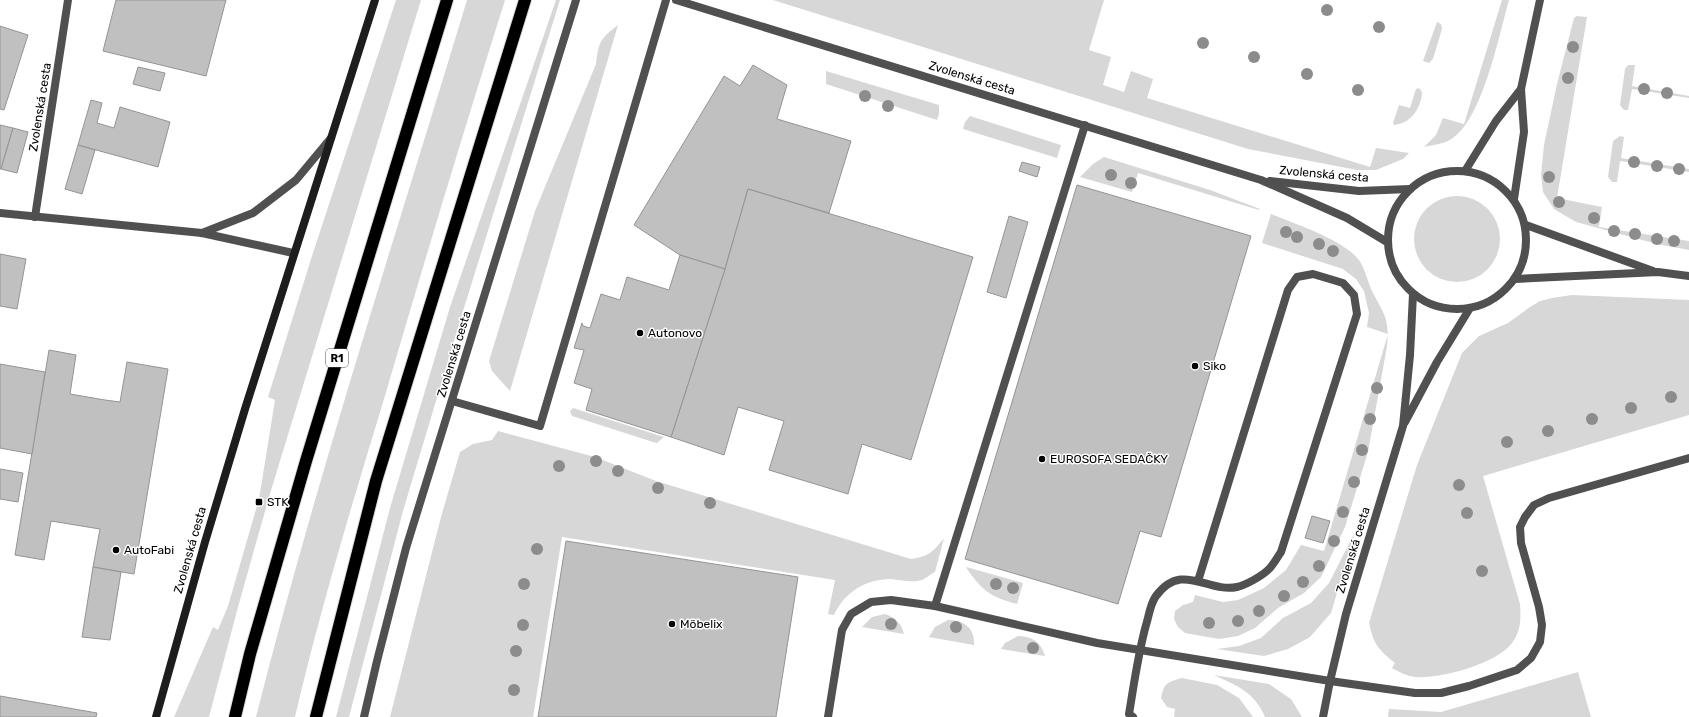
<svg xmlns="http://www.w3.org/2000/svg" width="1689" height="717" font-family="Rubik,sans-serif">
	<rect width="100%" height="100%" fill="#fff"/>
	<g fill="#d7d7d7">
		<path d="M396 0H421L269 497 238 607 209 717H174L213 627 218 630 228 606 259 499 275 400 268 397 312 256Z"/>
		<path d="M467 0H505C463 133 423 266 384 399 352 504 320 610 295 717H256C317 476 395 238 467 0Z"/>
		<path d="M556 0H560L463 311 403 511 349 717H336L390 508 450 307Z"/>
		<path d="M773 0H1104L1089 50 1111 57 1103 85 1124 92 1131 71 1153 79 1147 98 1370 167 1376 148 1409 153 1403 159 1376 170H1357L1248 149Z"/>
		<path d="M1502 0H1509C1499 35 1483 117 1453 138 1444 144 1434 145 1424 147L1436 135 1443 118 1464 124Z"/>
		<path d="M1577 16 1587 17 1557 198 1602 207 1599 227 1689 241V250L1657 244 1576 222 1554 209 1543 192 1541 175 1544 145 1557 84 1574 18Z"/>
		<path d="M1437 22 1441 24 1442 29 1433 59 1429 63 1423 61Z"/>
		<path d="M618 25 510 391 492 371 489 361 535 211 596 64C599 41 600 39 618 25Z"/>
		<path d="M1628 65H1635L1632 86 1689 96V98L1632 89 1628 110H1624L1620 105 1625 69Z"/>
		<path d="M826 71 939 105V114L937 120 826 84Z"/>
		<path d="M1419 88 1422 92C1421 109 1411 123 1394 125L1393 123 1399 105 1410 108 1416 89Z"/>
		<path d="M970 116 1061 145 1057 158 963 129 965 122Z"/>
		<path d="M1620 136 1624 137 1621 158 1689 169V172L1620 161 1617 182H1612L1608 177 1613 141Z"/>
		<path d="M1104 157 1210 190 1260 209 1259 210 1138 173 1132 192 1080 177 1093 164Z"/>
		<circle cx="1457" cy="239" r="43"/>
		<path d="M1271 214C1295 224 1348 241 1361 263 1365 271 1368 281 1371 289 1383 313 1390 317 1387 346L1368 452 1345 527 1321 577 1304 593 1278 608 1255 628 1238 636 1219 639 1185 633 1178 627 1174 619 1175 611 1183 605 1193 602 1195 595 1223 602 1238 600 1264 588 1286 570 1301 545 1324 551 1388 334 1367 327 1369 313 1364 291 1356 279 1343 269 1262 243Z"/>
		<path d="M1572 295 1689 300V415L1483 476 1520 604C1521 617 1521 632 1512 643 1496 664 1441 679 1415 677 1407 676 1399 672 1392 668L1395 663C1378 649 1374 645 1369 623L1417 465 1462 353 1479 336 1508 323 1530 307 1540 301 1552 298Z"/>
		<path d="M573 408 664 437 657 443 653 442 572 416 570 411Z"/>
		<path d="M498 431 595 457 656 481 911 559C928 557 933 552 944 538L935 572C931 574 926 578 922 580 912 583 901 580 891 579 865 579 844 593 834 615L828 614 835 580 562 537 533 717H390L441 517 460 452 473 444 492 440Z"/>
		<path d="M1355 532 1331 613 1310 637 1288 649 1264 656 1217 649 1239 646 1261 638 1283 618 1311 603 1329 583Z"/>
		<path d="M966 567 1023 583 1017 604C990 597 981 590 966 567Z"/>
		<path d="M885 614C896 618 901 623 904 634L862 627 872 617Z"/>
		<path d="M948 620C964 620 975 628 974 645L929 637 935 627Z"/>
		<path d="M1018 636C1032 636 1041 642 1045 656L1001 649 1005 643Z"/>
		<path d="M1578 672 1591 717H1388L1389 709 1441 712Z"/>
		<path d="M1214 675 1269 684 1291 699 1302 717H1265C1254 691 1237 686 1214 675Z"/>
		<path d="M1182 678 1217 685 1239 698 1253 717H1174L1175 709 1167 707 1161 698C1164 683 1167 682 1182 678Z"/>
	</g>
	<g fill="#c0c0c0" stroke="#949494">
		<path d="M116 0H226L206 76 103 51Z"/>
		<path d="M0 26 28 35 4 110 0 109Z"/>
		<path d="M753 65 787 85 777 119 851 141 829 213 748 189 725 269 680 255 634 225 724 76 740 86Z"/>
		<path d="M138 67 165 73 160 91 133 84Z"/>
		<path d="M91 100 102 103 97 123 114 128 120 107 170 122 158 167 78 145Z"/>
		<path d="M0 125 13 128 1 169H0Z"/>
		<path d="M13 128 28 132 17 173 1 169Z"/>
		<path d="M78 145 95 150 82 194 65 189Z"/>
		<path d="M1022 162 1040 167 1037 177 1019 171Z"/>
		<path d="M1077 185 1251 236 1161 537 1140 531 1118 604 965 559Z"/>
		<path d="M748 189 973 257 911 460 862 444 848 494 769 470 784 421 738 407 724 455 671 437 725 269Z"/>
		<path d="M1009 216 1028 222 1006 298 987 292Z"/>
		<path d="M0 254 26 259 17 309 0 306Z"/>
		<path d="M680 255 725 269 671 437 586 410 592 389 574 383 584 350 574 348 582 323 583 326 590 328 601 294 620 300 627 277 669 290Z"/>
		<path d="M49 350 76 355 70 394 105 400 120 402 127 362 168 369 134 574 93 567 100 529 51 521 44 560 15 555Z"/>
		<path d="M0 364 45 372 32 454 0 448Z"/>
		<path d="M0 469 23 473 18 502 0 499Z"/>
		<path d="M1312 516 1330 521 1323 543 1305 538Z"/>
		<path d="M566 541 798 577 776 717H538Z"/>
		<path d="M93 567 121 572 110 640 82 637Z"/>
		<path d="M0 696 97 713 96 717H0Z"/>
	</g>
	<g fill="none" stroke-linecap="round" stroke-linejoin="round">
		<g stroke="#dbdbdb" stroke-width="14">
			<g id="motorway">
				<path d="M235 717 250 654 306 461 447 0"/>
				<path d="M316 717 376 481 525 0"/>
			</g>
		</g>
		<g stroke="#505050" stroke-width="8">
			<path d="M35 217 68 0"/>
			<path d="M452 401 540 426 666 0"/>
			<path d="M935 606 1085 125"/>
			<path d="M828 717 842 630 851 614 871 602 891 600 935 606 1097 643 1330 681 1415 693H1441L1469 686 1517 670 1531 658 1540 642 1542 625 1539 607 1521 543 1520 527 1525 517 1534 505 1549 498 1689 458"/>
			<path d="M1133 717 1129 714C1134 684 1138 654 1146 625 1149 616 1150 604 1156 596 1182 561 1207 593 1237 587 1246 585 1262 576 1269 569 1273 565 1277 558 1281 552L1357 314 1354 295 1343 283 1313 274 1297 277 1288 290 1198 581"/>
			<path d="M1323 717 1330 681"/>
		</g>
		<g stroke="#505050" stroke-width="8">
			<path d="M676 0 1261 180 1347 218 1387 242"/>
			<path d="M1465 171 1496 121 1521 89"/>
			<circle cx="1457" cy="240" r="69"/>
			<path d="M1270 181 1359 191 1410 189"/>
			<path d="M1514 199 1524 132 1521 89 1540 0"/>
			<path d="M0 213 202 233 293 253"/>
			<path d="M1526 225 1653 271"/>
			<path d="M202 233 253 213 296 180 331 138"/>
			<path d="M1515 279 1658 272 1689 276"/>
			<path d="M1405 422 1437 362 1470 308"/>
			<path d="M1330 681 1346 614 1403 426 1410 355 1413 294"/>
			<path d="M364 717 377 661 406 548 576 0"/>
		</g>
		<path stroke="#1d1d1d" stroke-width="8" d="M156 717 205 542 245 409 375 0"/>
		<use href="#motorway" stroke="#000" stroke-width="12"/>
	</g>
	<g fill="#8c8c8c">
		<circle cx="1327" cy="10" r="6"/>
		<circle cx="1379" cy="27" r="6"/>
		<circle cx="1203" cy="43" r="6"/>
		<circle cx="1573" cy="47" r="6"/>
		<circle cx="1254" cy="57" r="6"/>
		<circle cx="1307" cy="74" r="6"/>
		<circle cx="1568" cy="78" r="6"/>
		<circle cx="1644" cy="89" r="6"/>
		<circle cx="1358" cy="90" r="6"/>
		<circle cx="1667" cy="93" r="6"/>
		<circle cx="865" cy="96" r="6"/>
		<circle cx="888" cy="106" r="6"/>
		<circle cx="1634" cy="162" r="6"/>
		<circle cx="1657" cy="166" r="6"/>
		<circle cx="1679" cy="169" r="6"/>
		<circle cx="1111" cy="175" r="6"/>
		<circle cx="1549" cy="177" r="6"/>
		<circle cx="1131" cy="183" r="6"/>
		<circle cx="1559" cy="202" r="6"/>
		<circle cx="1594" cy="218" r="6"/>
		<circle cx="1614" cy="231" r="6"/>
		<circle cx="1286" cy="232" r="6"/>
		<circle cx="1635" cy="234" r="6"/>
		<circle cx="1297" cy="237" r="6"/>
		<circle cx="1657" cy="239" r="6"/>
		<circle cx="1674" cy="241" r="6"/>
		<circle cx="1319" cy="244" r="6"/>
		<circle cx="1333" cy="251" r="6"/>
		<circle cx="1377" cy="388" r="6"/>
		<circle cx="1671" cy="397" r="6"/>
		<circle cx="1631" cy="408" r="6"/>
		<circle cx="1370" cy="419" r="6"/>
		<circle cx="1592" cy="419" r="6"/>
		<circle cx="1548" cy="431" r="6"/>
		<circle cx="1507" cy="442" r="6"/>
		<circle cx="1362" cy="450" r="6"/>
		<circle cx="596" cy="461" r="6"/>
		<circle cx="559" cy="466" r="6"/>
		<circle cx="618" cy="471" r="6"/>
		<circle cx="1354" cy="482" r="6"/>
		<circle cx="1459" cy="485" r="6"/>
		<circle cx="658" cy="488" r="6"/>
		<circle cx="710" cy="503" r="6"/>
		<circle cx="1343" cy="512" r="6"/>
		<circle cx="1467" cy="513" r="6"/>
		<circle cx="1334" cy="541" r="6"/>
		<circle cx="537" cy="549" r="6"/>
		<circle cx="1319" cy="566" r="6"/>
		<circle cx="1482" cy="571" r="6"/>
		<circle cx="1303" cy="582" r="6"/>
		<circle cx="524" cy="584" r="6"/>
		<circle cx="996" cy="584" r="6"/>
		<circle cx="1013" cy="588" r="6"/>
		<circle cx="1284" cy="596" r="6"/>
		<circle cx="1259" cy="611" r="6"/>
		<circle cx="1238" cy="621" r="6"/>
		<circle cx="1209" cy="623" r="6"/>
		<circle cx="891" cy="624" r="6"/>
		<circle cx="523" cy="625" r="6"/>
		<circle cx="956" cy="627" r="6"/>
		<circle cx="1033" cy="648" r="6"/>
		<circle cx="516" cy="651" r="6"/>
		<circle cx="514" cy="690" r="6"/>
	</g>
	<g fill="#000" stroke="#fff" stroke-width="1.5">
		<circle cx="640" cy="333" r="4"/>
		<circle cx="1195" cy="366" r="4"/>
		<circle cx="1042" cy="459" r="4"/>
		<rect x="255" y="498" width="8" height="8" rx="2"/>
		<circle cx="116" cy="550" r="4"/>
		<circle cx="672" cy="624" r="4"/>
	</g>
	<g text-anchor="middle" stroke-width="3" stroke-linejoin="round" paint-order="stroke">
		<rect fill="#fff" stroke="#4c4c4c" stroke-width="1" x="326" y="349" width="22" height="18" rx="3"/>
		<g font-size="11" font-weight="bold" fill="#000">
			<text x="337" y="362">R1</text>
		</g>
		<g font-size="12" fill="#000" stroke="#fff">
			<text transform="translate(972 78) rotate(17)" y="4">Zvolenská cesta</text>
			<text transform="translate(40 107) rotate(-81)" y="4">Zvolenská cesta</text>
			<text transform="translate(1324 174) rotate(5)" y="4">Zvolenská cesta</text>
			<text transform="translate(454 354) rotate(-73)" y="4">Zvolenská cesta</text>
			<text transform="translate(190 550) rotate(-74)" y="4">Zvolenská cesta</text>
			<text transform="translate(1353 550) rotate(-73)" y="4">Zvolenská cesta</text>
		</g>
		<g font-size="12" fill="#000" stroke="#fff" text-anchor="start">
			<text x="648" y="337">Autonovo</text>
			<text x="1203" y="370">Siko</text>
			<text x="1050" y="463">EUROSOFA SEDAČKY</text>
			<text x="267" y="506">STK</text>
			<text x="124" y="554">AutoFabi</text>
			<text x="680" y="628">Möbelix</text>
		</g>
	</g>
</svg>
